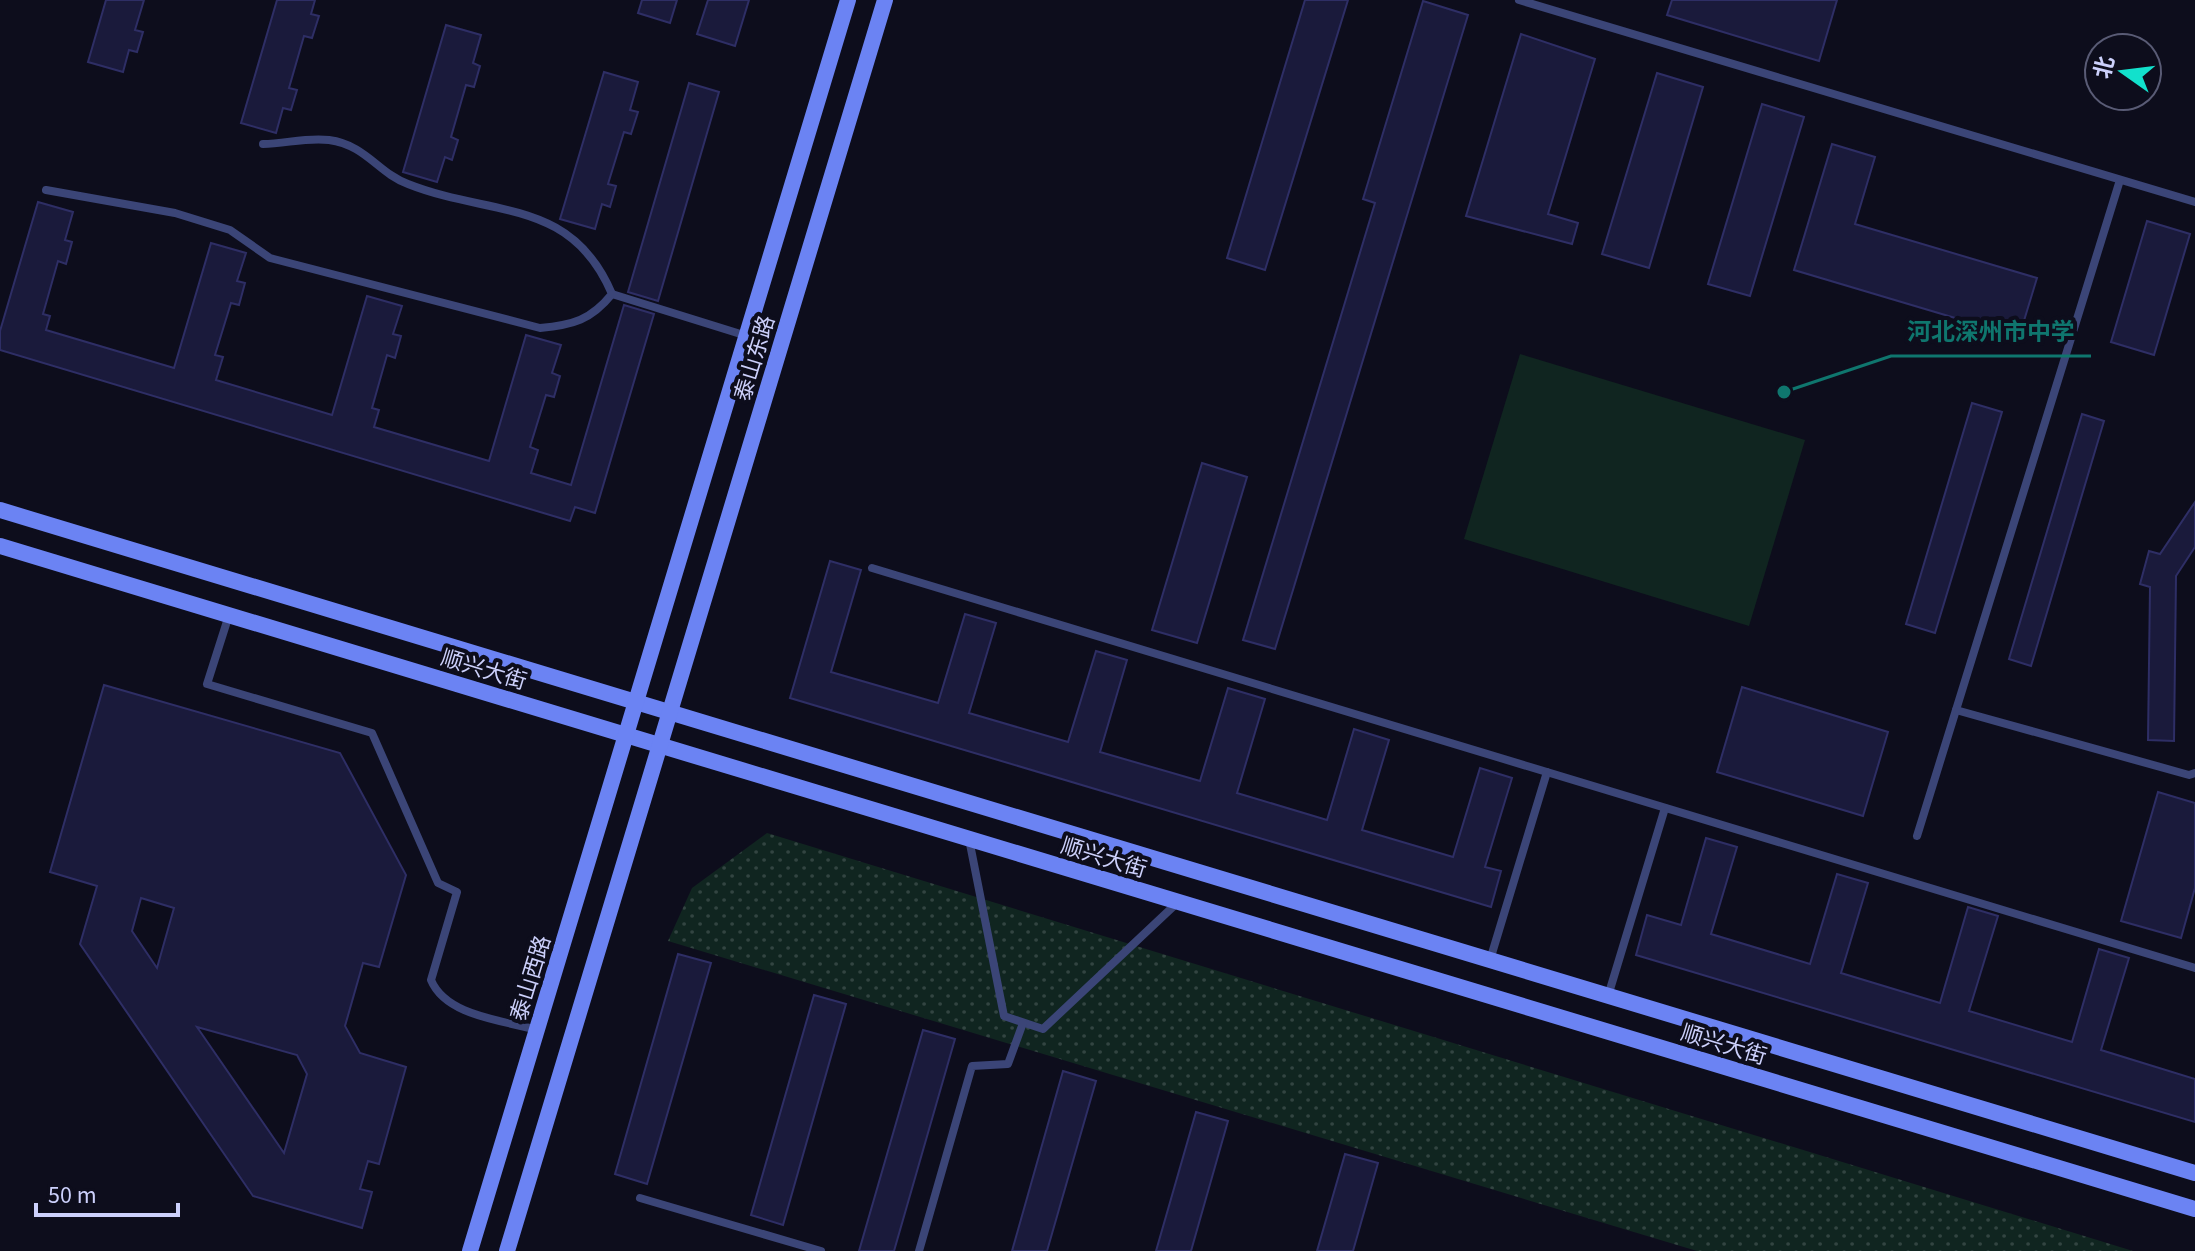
<svg xmlns="http://www.w3.org/2000/svg" width="2195" height="1251" font-family="'Source Sans 3','Noto Sans SC',sans-serif">
	<defs>
		<pattern id="grass-dots" width="8" height="8" patternUnits="userSpaceOnUse" patternTransform="scale(2)"><rect width="8" height="8" fill="#102520"/><path d="M2 2h.1M6 6h.1" fill="none" stroke="#324441" stroke-width="1.8" stroke-linecap="round"/></pattern>
	</defs>
	<rect width="100%" height="100%" fill="#0d0d1c"/>
	<path fill="url(#grass-dots)" d="M767 833 2133 1251H1697L668 941 692 888Z"/>
	<path fill="#102520" d="M1520 354 1805 440 1749 626 1464 539Z"/>
	<g fill="#1a1a3b" stroke="#2e2e65" stroke-width="2" fill-rule="evenodd">
		<path d="M106 0H144L135 30 143 32 137 52 129 50 123 72 88 62Z"/>
		<path d="M277 0H315L311 14 319 16 312 38 304 36 289 88 297 90 291 110 283 108 276 133 241 123Z"/>
		<path d="M642 0H677L670 23 638 13Z"/>
		<path d="M708 0H749L735 46 697 34Z"/>
		<path d="M1305 0H1348L1265 270 1227 258Z"/>
		<path d="M1672 0H1837L1819 61 1667 15Z"/>
		<path d="M1423 1 1468 15 1275 649 1243 640 1375 203 1363 199Z"/>
		<path d="M446 25 481 35 473 63 480 66 474 87 466 85 451 137 458 140 452 160 445 157 437 182 403 172Z"/>
		<path d="M1521 34 1595 59 1548 214 1578 223 1572 244 1466 216Z"/>
		<path d="M604 72 638 82 630 110 638 112 631 134 624 132 608 184 616 186 610 207 602 204 595 229 560 219Z"/>
		<path d="M1657 73 1703 87 1649 268 1602 254Z"/>
		<path d="M689 83 719 92 658 301 628 292Z"/>
		<path d="M1762 104 1804 117 1750 296 1708 284Z"/>
		<path d="M1832 144 1875 157 1855 224 2037 278 2019 337 1794 270Z"/>
		<path d="M38 202 73 212 65 240 72 242 66 264 58 261 43 314 50 316 46 330 174 368 211 243 246 253 237 281 245 283 239 305 231 303 215 355 223 357 216 380 332 415 367 296 402 306 393 334 401 336 395 358 387 355 372 408 379 410 374 427 489 461 526 335 561 345 552 373 560 376 554 397 546 395 530 447 538 450 531 473 571 485 624 305 654 314 595 513 575 507 570 521 0 350V331Z"/>
		<path d="M2147 221 2190 234 2154 355 2111 342Z"/>
		<path d="M1972 403 2002 412 1935 633 1906 624Z"/>
		<path d="M2082 414 2104 421 2031 666 2009 659Z"/>
		<path d="M1202 463 1247 477 1197 643 1152 630Z"/>
		<path d="M2195 502V547L2176 576 2174 741 2148 740 2150 587 2140 584 2149 551 2160 554Z"/>
		<path d="M830 561 861 570 831 672 938 703 965 614 996 623 969 713 1068 742 1096 651 1127 660 1100 752 1200 781 1228 688 1265 699 1237 793 1327 820 1354 729 1389 740 1362 830 1453 857 1480 768 1512 778 1485 867 1501 871 1491 907 790 698Z"/>
		<path d="M104 685 340 753 406 875 379 967 363 963 345 1026 360 1053 406 1067 379 1164 368 1161 360 1189 372 1192 362 1228 253 1196 80 944 97 886 50 872ZM141 898 174 908 157 968 132 931ZM197 1027 297 1055 307 1074 284 1153Z"/>
		<path d="M1742 687 1888 732 1863 816 1717 772Z"/>
		<path d="M2158 792 2195 803V888L2181 938 2121 921Z"/>
		<path d="M1706 838 1737 847 1711 934 1810 964 1837 874 1868 883 1841 973 1940 1003 1968 907 1998 916 1969 1011 2072 1042 2099 949 2129 958 2101 1050 2195 1079V1122L1636 955 1647 915 1681 925Z"/>
		<path d="M678 954 711 963 647 1184 615 1174Z"/>
		<path d="M814 995 846 1004 783 1225 751 1215Z"/>
		<path d="M923 1030 955 1039 894 1251H859Z"/>
		<path d="M1063 1071 1096 1081 1047 1251H1012Z"/>
		<path d="M1196 1112 1228 1121 1191 1251H1156Z"/>
		<path d="M1345 1154 1378 1163 1353 1251H1317Z"/>
	</g>
	<g fill="none" stroke-linecap="round" stroke-linejoin="round">
		<g stroke="#3b4577" stroke-width="8">
			<path d="M1519 0 2195 202"/>
			<path d="M46 190 175 213 230 230 270 258 540 328C573 325 591 320 612 294 571 197 491 217 408 184 378 173 366 145 329 140 306 137 285 144 263 144"/>
			<path d="M612 294 747 336"/>
			<path d="M872 568 2195 968"/>
			<path d="M229 615 207 684 372 733 438 883 457 892 431 980C446 1016 502 1020 537 1030"/>
			<path d="M1956 710 2189 775 2195 773"/>
			<path d="M1917 836 2120 180"/>
			<path d="M969 839 1004 1016 1043 1029 1177 903"/>
			<path d="M1490 960 1547 772"/>
			<path d="M1608 996 1665 808"/>
			<path d="M640 1198 821 1251"/>
			<path d="M919 1251 972 1066 1008 1064 1023 1023"/>
		</g>
		<g stroke="#6b83f3" stroke-width="16">
			<path d="M0 510 2195 1173"/>
			<path d="M0 546 2195 1209"/>
			<path d="M470 1251 848 0"/>
			<path d="M507 1251 885 0"/>
		</g>
	</g>
	<g text-anchor="middle" stroke-width="8" stroke-linejoin="round" paint-order="stroke">
		<g font-size="22" fill="#ccd0fb" stroke="#0d0d1c">
			<text transform="translate(754 358) rotate(-73)" y="8">泰山东路</text>
			<text transform="translate(484 669) rotate(17)" y="8">顺兴大街</text>
			<text transform="translate(1104 857) rotate(17)" y="8">顺兴大街</text>
			<text transform="translate(530 978) rotate(-73)" y="8">泰山西路</text>
			<text transform="translate(1724 1044) rotate(17)" y="8">顺兴大街</text>
		</g>
	</g>
	<path fill="none" stroke="#0f766e" stroke-width="3" d="M1784 392L1891 356H2091"/>
	<circle fill="#0f766e" stroke="#0d0d1c" stroke-width="3" cx="1784" cy="392" r="8"/>
	<g font-size="24" text-anchor="middle" font-weight="bold" fill="#0f766e" stroke="#0d0d1c" stroke-width="8" stroke-linejoin="round" paint-order="stroke">
		<text x="1991" y="340">河北深州市中学</text>
	</g>
	<g transform="translate(2123 72) rotate(284)"><circle r="38" fill="#0d0d1c" stroke="#595b75" stroke-width="2"/>
	<path d="M0-6L14 30L0 20L-14 30Z" fill="#12e1cc"/>
	<text y="-12" font-size="22" font-weight="bold" text-anchor="middle" fill="#ccd0fb">北</text>
	</g>
	<path d="M36 1203v12h142v-12" fill="none" stroke="#ccd0fb" stroke-width="4"/>
	<text x="48" y="1203" font-size="24" fill="#ccd0fb" stroke="#0d0d1c" stroke-width="6" paint-order="stroke">50 m</text>
</svg>
